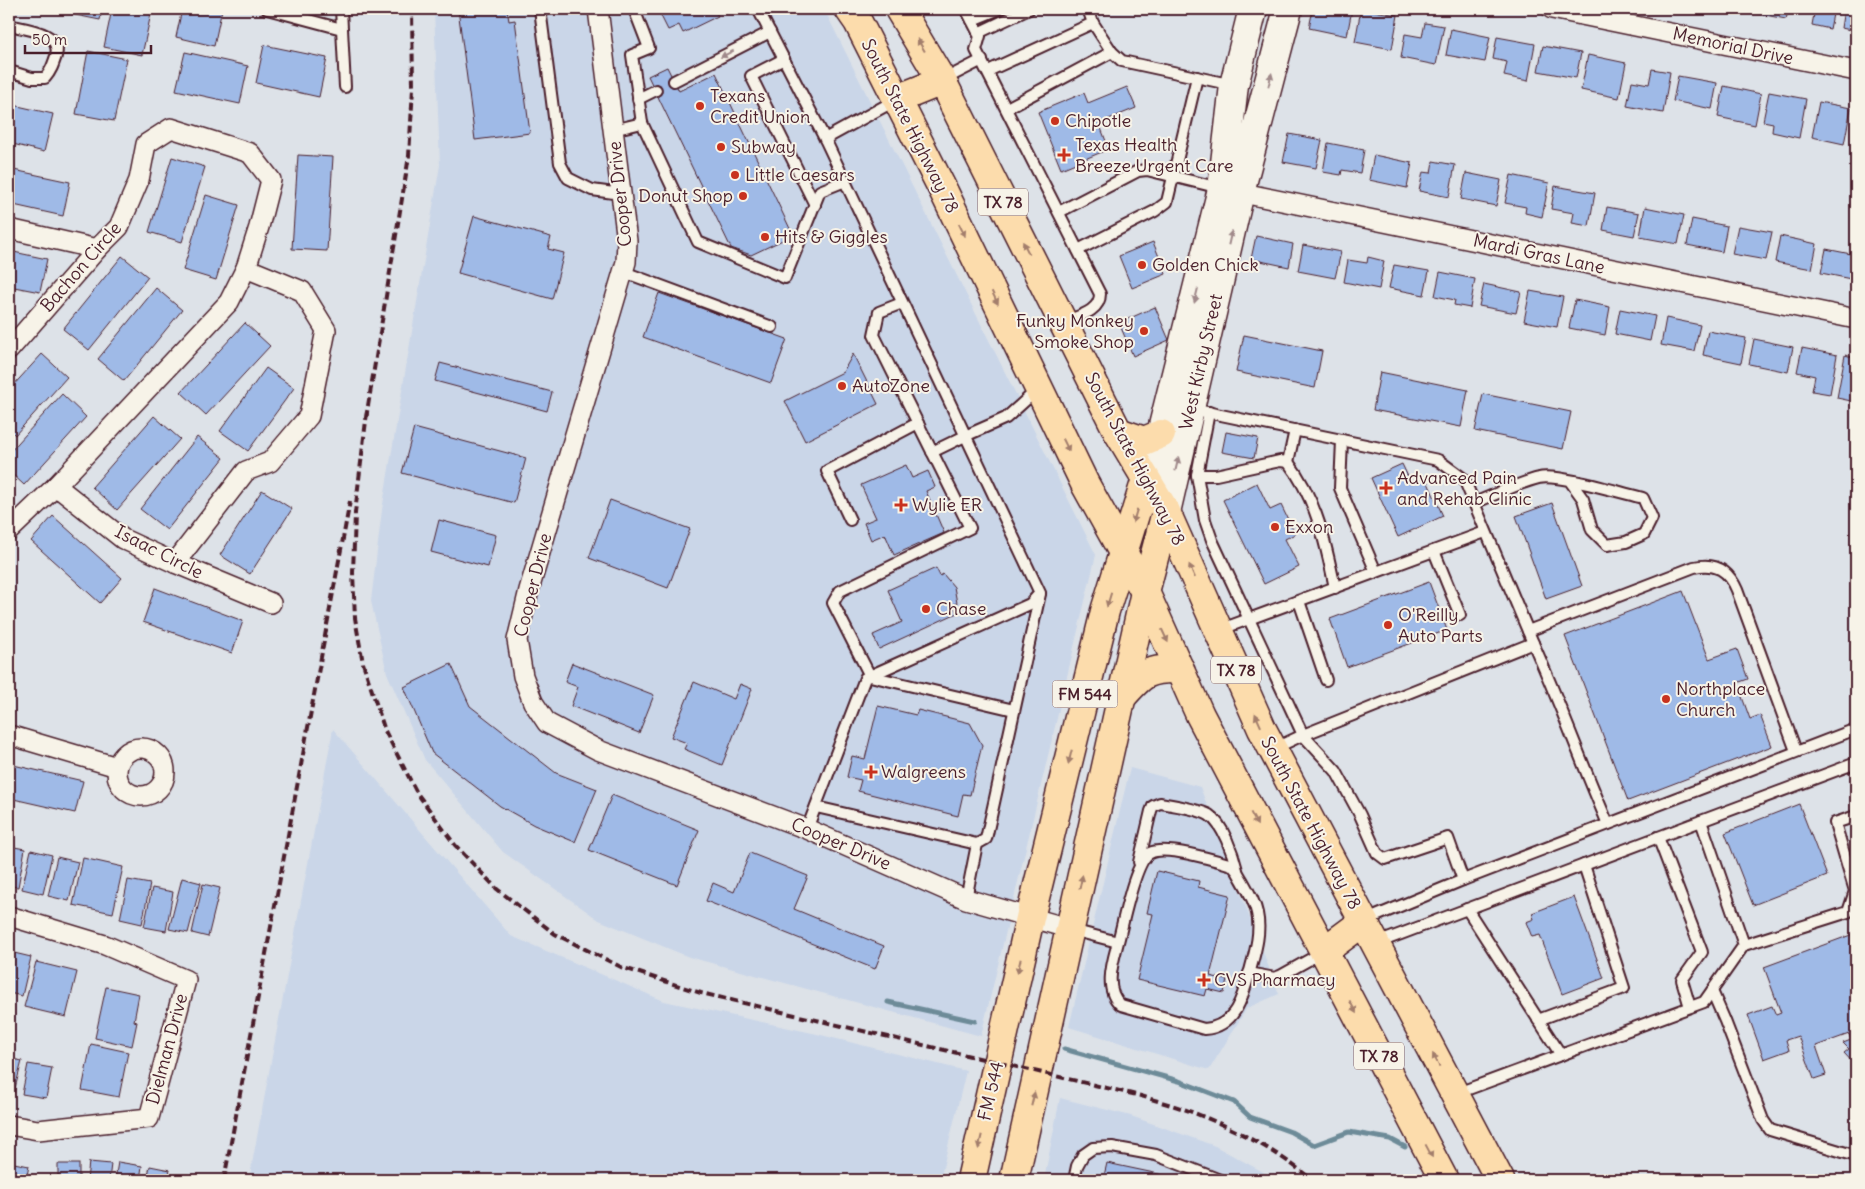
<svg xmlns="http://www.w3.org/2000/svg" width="1865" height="1189" font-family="Delius,sans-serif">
	<rect width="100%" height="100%" fill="#dde2e8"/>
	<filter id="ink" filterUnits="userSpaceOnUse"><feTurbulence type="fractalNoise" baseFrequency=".02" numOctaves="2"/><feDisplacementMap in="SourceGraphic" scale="10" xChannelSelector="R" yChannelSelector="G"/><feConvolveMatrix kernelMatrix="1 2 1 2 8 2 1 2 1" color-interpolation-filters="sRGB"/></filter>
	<g filter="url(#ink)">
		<g fill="#cad6e8">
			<path d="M434 9H824L1096 555 981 1036 689 957 599 920 503 852 425 760 387 673 371 601 382 510 440 165Z"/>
			<path d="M333 729 511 936 664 1001 817 1034 966 1071 940 1180H249Z"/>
			<path d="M1130 768 1200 787 1279 994 1247 1008 1209 1070 1069 1027Z"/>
			<path d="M1060 1098 1131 1116 1215 1146 1278 1180H1044Z"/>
		</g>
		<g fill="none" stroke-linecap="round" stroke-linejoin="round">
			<g stroke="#6d8b98" stroke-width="5">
				<path d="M888 1002 975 1021"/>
				<path d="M1064 1049 1179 1081 1234 1102 1250 1117 1291 1132 1314 1145 1349 1132 1390 1139 1405 1147"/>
			</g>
		</g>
		<g fill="#9fbae7" stroke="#4a1f2b">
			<path d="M46 9H102L100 20Z"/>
			<path d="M112 9H152L142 55 104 47Z"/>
			<path d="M182 9H222L214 46 176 37Z"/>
			<path d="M458 9H507L509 21 515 20 530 133 475 140Z"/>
			<path d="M662 9H719L715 11 718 16 683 33 679 25 668 30 658 10Z"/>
			<path d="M1313 9H1352L1347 36 1309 28Z"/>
			<path d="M1361 9 1398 15 1392 49 1355 42Z"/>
			<path d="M1749 9H1789L1786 19 1749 12Z"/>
			<path d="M1815 9H1834L1830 29 1812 25Z"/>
			<path d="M1844 9H1856V31L1841 28Z"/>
			<path d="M1425 23 1444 26 1436 65 1401 58 1405 34 1422 37Z"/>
			<path d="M1451 29 1490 37 1485 62 1446 55Z"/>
			<path d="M1497 37 1535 44 1528 81 1504 76 1507 62 1493 59Z"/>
			<path d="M264 45 327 58 319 97 256 83Z"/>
			<path d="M1543 46 1581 53 1576 78 1538 71Z"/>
			<path d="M88 51 127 59 114 121 76 114Z"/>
			<path d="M185 52 248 66 240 104 176 90Z"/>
			<path d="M1588 55 1626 63 1619 98 1581 90Z"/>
			<path d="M667 67 679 91 716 73 793 235 751 255 731 248 648 76Z"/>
			<path d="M1652 69 1670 72 1663 113 1627 106 1632 81 1649 84Z"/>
			<path d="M1678 76 1717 83 1712 109 1673 101Z"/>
			<path d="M1724 86 1761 94 1755 125 1718 117Z"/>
			<path d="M1127 87 1136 108 1099 123 1109 149 1061 169 1038 112 1084 93 1088 103Z"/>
			<path d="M1769 92 1806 99 1799 138 1772 132 1773 123 1763 121Z"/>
			<path d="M1819 102 1851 108 1844 144 1812 137Z"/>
			<path d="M9 104 53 114 44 152 9 143Z"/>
			<path d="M1289 134 1322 140 1316 168 1283 162Z"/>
			<path d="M1328 143 1364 150 1360 173 1342 170 1341 175 1323 172Z"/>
			<path d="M298 155 333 157 327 251 292 249Z"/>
			<path d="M1374 155 1412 163 1407 188 1369 180Z"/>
			<path d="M172 157 205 167 182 242 149 232Z"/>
			<path d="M1433 161 1455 165 1449 197 1419 191 1423 172 1431 173Z"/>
			<path d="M9 169 70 182 63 216 9 204Z"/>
			<path d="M1466 173 1501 180 1496 206 1461 199Z"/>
			<path d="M1511 175 1549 183 1542 217 1525 213 1526 207 1505 203Z"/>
			<path d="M1555 186 1595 193 1589 226 1572 223 1574 213 1551 209Z"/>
			<path d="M206 195 239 205 216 280 183 270Z"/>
			<path d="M1607 207 1639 213 1634 236 1603 230Z"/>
			<path d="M1645 207 1684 215 1678 244 1640 237Z"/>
			<path d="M474 216 551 237 548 249 564 253 552 299 458 273Z"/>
			<path d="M1692 219 1727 226 1722 252 1687 245Z"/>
			<path d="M1738 226 1772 232 1766 260 1732 254Z"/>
			<path d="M1256 236 1293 244 1289 267 1251 259Z"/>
			<path d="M1780 236 1817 244 1812 269 1775 262Z"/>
			<path d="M1153 242 1166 274 1132 288 1119 256Z"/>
			<path d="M1303 245 1341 252 1335 278 1298 271Z"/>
			<path d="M1826 249 1856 255V280L1821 273Z"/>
			<path d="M9 251 47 259 40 292 9 286Z"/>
			<path d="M122 256 148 277 89 350 63 329Z"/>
			<path d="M1368 257 1384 261 1379 289 1344 282 1348 260 1367 263Z"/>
			<path d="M1394 265 1429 271 1424 295 1389 288Z"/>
			<path d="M1440 272 1475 279 1470 308 1454 305 1455 300 1435 296Z"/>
			<path d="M1484 284 1521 292 1516 313 1479 306Z"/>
			<path d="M156 288 182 310 124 381 98 359Z"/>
			<path d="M1530 291 1563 297 1557 327 1524 321Z"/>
			<path d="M659 293 787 339 771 383 643 337Z"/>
			<path d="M1575 300 1610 307 1605 335 1569 328Z"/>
			<path d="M1155 307 1169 340 1133 356 1119 323Z"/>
			<path d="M1620 309 1655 316 1650 341 1615 334Z"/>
			<path d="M1666 318 1700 325 1694 351 1661 345Z"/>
			<path d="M245 323 270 346 206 415 181 392Z"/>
			<path d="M1708 331 1746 338 1741 363 1703 355Z"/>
			<path d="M1244 335 1322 351 1315 388 1236 372Z"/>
			<path d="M1754 339 1793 347 1788 372 1749 364Z"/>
			<path d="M1802 348 1837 355 1830 394 1812 391 1815 376 1797 372Z"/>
			<path d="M42 354 67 377 15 435 9 429V390Z"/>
			<path d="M853 354 878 404 805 441 785 401 843 372Z"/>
			<path d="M1845 355 1856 358V402L1837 398Z"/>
			<path d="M440 363 552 392 547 411 435 381Z"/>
			<path d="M266 368 294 388 248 451 220 431Z"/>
			<path d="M1380 372 1468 390 1461 427 1373 410Z"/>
			<path d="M62 394 86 417 24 485 9 471V453Z"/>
			<path d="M1483 394 1571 412 1563 449 1475 431Z"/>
			<path d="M154 416 180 439 117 510 92 487Z"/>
			<path d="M414 428 526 458 514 503 402 473Z"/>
			<path d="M1226 432 1258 438 1254 458 1222 452Z"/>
			<path d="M197 437 224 458 167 530 140 509Z"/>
			<path d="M1402 464 1411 483 1425 476 1443 516 1398 537 1371 478Z"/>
			<path d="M906 465 912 478 928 471 935 487 926 491 944 533 894 555 885 534 871 540 864 523 876 518 861 485Z"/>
			<path d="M1257 483 1270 510 1281 505 1295 534 1285 539 1299 567 1264 584 1223 500Z"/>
			<path d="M262 490 292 509 250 574 220 555Z"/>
			<path d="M610 500 690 529 668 588 589 558Z"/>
			<path d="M1552 503 1582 586 1546 599 1516 516Z"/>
			<path d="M53 516 122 578 100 603 31 541Z"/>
			<path d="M439 520 496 535 488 567 431 552Z"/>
			<path d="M936 568 940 576 943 574 954 587 957 603 953 605 957 613 879 649 873 635 902 622 888 590Z"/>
			<path d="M1429 582 1447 630 1347 667 1330 619Z"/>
			<path d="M155 588 243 621 232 653 143 622Z"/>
			<path d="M1683 591 1709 659 1737 649 1748 679 1737 683 1750 719 1760 715 1772 746 1628 801 1565 636Z"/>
			<path d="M572 663 654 695 639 733 571 706 578 687 565 682Z"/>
			<path d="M451 664 470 706 556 773 597 789 575 842 534 825 500 806 432 753 404 687Z"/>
			<path d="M694 682 734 699 740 684 752 689 722 765 684 749 687 743 671 737Z"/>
			<path d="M878 706 916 715 918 710 970 723 982 745 970 795 963 794 958 816 858 791 861 780 847 777 852 756 865 759Z"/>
			<path d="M9 764 83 781 75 813 9 798Z"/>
			<path d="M612 795 699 830 677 885 589 850Z"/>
			<path d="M1799 804 1827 876 1753 905 1725 833Z"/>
			<path d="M9 846 25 849 18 887 9 886Z"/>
			<path d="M31 850 52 855 43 894 22 889Z"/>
			<path d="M750 853 808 876 794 909 884 946 875 969 706 901 713 883 734 892Z"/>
			<path d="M57 857 78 862 69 901 48 896Z"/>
			<path d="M83 858 123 867 113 913 73 905Z"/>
			<path d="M1157 871 1199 881 1198 887 1230 895 1210 976 1227 980 1224 993 1207 989 1205 996 1137 980 1153 914 1147 913Z"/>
			<path d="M182 878 201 883 188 933 169 929Z"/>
			<path d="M128 880 150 884 142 924 120 919Z"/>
			<path d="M203 884 220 888 208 937 192 933Z"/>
			<path d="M152 888 173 892 166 931 144 927Z"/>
			<path d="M1574 897 1604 978 1562 994 1540 935 1532 937 1526 922 1534 919 1532 913Z"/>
			<path d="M1856 933V1066L1844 1053 1849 1049 1843 1043 1851 1040 1849 1034 1816 1046 1826 1075 1814 1079 1798 1036 1786 1040 1789 1050 1764 1059 1748 1015 1772 1006 1776 1015 1781 1013 1764 967Z"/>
			<path d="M10 952 31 957 22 996 9 993Z"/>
			<path d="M36 962 77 972 66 1017 24 1007Z"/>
			<path d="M106 987 139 994 134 1021 137 1022 132 1046 95 1038Z"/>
			<path d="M91 1044 128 1052 119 1097 82 1090Z"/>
			<path d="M9 1058 22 1061 13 1096 9 1095Z"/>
			<path d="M28 1064 52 1068 46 1098 22 1094Z"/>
			<path d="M9 1162 29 1166 26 1180H9Z"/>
			<path d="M89 1162 111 1164 109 1180H87Z"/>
			<path d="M118 1162 142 1166 140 1180H115Z"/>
			<path d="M1107 1163 1173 1177 1172 1180H1103Z"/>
			<rect x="58" y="1164" width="21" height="16"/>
			<path d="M150 1166 170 1170 168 1180H147Z"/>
		</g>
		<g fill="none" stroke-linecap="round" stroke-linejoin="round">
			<g stroke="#4a1f2b" stroke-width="14">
				<g id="service">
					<path d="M267 9 342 29"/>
					<path d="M341 9 345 87"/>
					<path d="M540 9 560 163 568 178 592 190 621 194"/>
					<path d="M634 9 649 48 632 55 642 123 698 242 785 278 820 191 845 181"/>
					<path d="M758 9 825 139 1040 593 1030 604 865 678 807 829"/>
					<path d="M966 9 980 36 976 50 1100 294C1100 312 1078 316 1064 322"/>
					<path d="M1088 9 1093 23"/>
					<path d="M972 20 999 9"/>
					<path d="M9 25C25 29 63 32 56 56 53 65 51 71 45 78H32L9 71"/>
					<path d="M978 33 1029 9"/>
					<path d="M784 59 751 76 815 205"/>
					<path d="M988 71 1093 23 1112 52 1122 61 1233 85"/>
					<path d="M943 80 982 60"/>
					<path d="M674 81 770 32"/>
					<path d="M638 99 656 90"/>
					<path d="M1007 108 1112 52"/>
					<path d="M613 130 642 123"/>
					<path d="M825 139 896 100"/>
					<path d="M1059 212 1138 171 1147 170 1220 188"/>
					<path d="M1078 250 1155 211 1167 202 1197 77"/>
					<path d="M624 272 772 327"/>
					<path d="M902 303 879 312 874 335 970 528 840 591 833 603 870 676 1014 710"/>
					<path d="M1192 409 1438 460 1464 479 1533 643 1303 735 1273 749"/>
					<path d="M1209 412 1197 475 1205 520 1212 540 1303 735 1336 771 1360 815 1377 853 1385 859 1448 838 1463 880"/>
					<path d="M1342 440 1340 488 1376 572"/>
					<path d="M932 452 965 436 1006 418 1038 389"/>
					<path d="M1288 462 1295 430"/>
					<path d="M1197 475H1216L1280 461 1288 462C1316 498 1326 544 1335 588"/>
					<path d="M1474 503C1495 495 1518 483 1539 478 1556 473 1622 493 1643 498L1652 518 1644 534 1626 542 1607 545 1592 530 1583 499 1570 481"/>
					<path d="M850 520 827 471 918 423"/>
					<path d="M1434 551 1460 615"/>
					<path d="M1299 601 1326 680"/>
					<path d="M1219 630 1485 532"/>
					<path d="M1528 631 1694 567C1716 562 1729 571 1737 590L1796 751"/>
					<path d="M1533 643C1560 703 1582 764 1608 824"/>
					<path d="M816 807 977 844 986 839 1040 594"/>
					<path d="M1701 821 1856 763"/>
					<path d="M1658 837 1702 952 1682 980 1690 1007"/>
					<path d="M1139 862 1151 811 1153 806 1160 803C1172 805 1198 809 1209 815 1223 824 1233 854 1237 870"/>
					<path d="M966 899 977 844"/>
					<path d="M1467 909 1561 1055"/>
					<path d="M1364 921 1463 880 1856 729"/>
					<path d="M1072 930 1118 942C1113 961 1103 990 1121 1005L1204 1029C1237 1027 1244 993 1251 967 1256 949 1261 931 1257 913 1254 898 1244 884 1237 871L1232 865C1215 860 1165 845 1150 853 1135 860 1123 924 1118 942"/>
					<path d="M1377 943 1701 821 1744 945 1704 1002 1455 1094"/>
					<path d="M1744 945 1848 912 1855 891 1835 823 1856 816"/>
					<path d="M1249 973 1275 978 1280 976 1323 952"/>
					<path d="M1712 991 1725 1021 1763 1120 1770 1130 1856 1156"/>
					<path d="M1538 1020 1624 988 1584 865"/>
					<path d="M1074 1180 1077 1166 1083 1155 1093 1148 1112 1147 1156 1155 1220 1180"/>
				</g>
			</g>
			<g stroke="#4a1f2b" stroke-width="22">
				<g id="minor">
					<path d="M598 9 627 241 626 262 529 590 517 640 523 676 533 702 547 723 598 750 807 829 966 899 1071 929"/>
					<path d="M1552 9 1856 71"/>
					<path d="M1228 190 1856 319"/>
					<path d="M9 229 97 249"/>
					<path d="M9 350 97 249 119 227 139 180 146 144 171 128 250 153 271 180 259 227 246 268 302 291 326 330 309 416 270 462 246 471 175 563"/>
					<path d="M56 486 123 539 175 563 271 603"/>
					<path d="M9 531 56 486 229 302 246 268"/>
					<path d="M9 735 117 767"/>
					<circle cx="141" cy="772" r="24"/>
					<path d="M9 916 105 945 186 980 149 1118 38 1130 9 1125"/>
				</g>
			</g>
			<g stroke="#4a1f2b" stroke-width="31">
				<g id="secondary">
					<path d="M1146 479 1161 434 1222 189 1234 85 1253 9"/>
					<path d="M1166 512 1240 192 1288 9"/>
				</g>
			</g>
			<g stroke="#4a1f2b" stroke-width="31">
				<g id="primary">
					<path d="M849 9 858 22 944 192 1085 484 1145 592 1200 715 1444 1180"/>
					<path d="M899 9 942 81 1118 432 1166 512 1262 729 1500 1180"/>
					<path d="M897 99 942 81"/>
					<path d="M1118 432 1144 441 1161 434"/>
					<path d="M1121 698C1142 674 1147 668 1180 669"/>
					<path d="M1324 951 1363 922"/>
					<path d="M971 1180 1030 918 1105 611 1146 479"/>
					<path d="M1014 1180 1145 592 1166 512"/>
				</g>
			</g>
			<use href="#service" stroke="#f7f3e8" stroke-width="10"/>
			<use href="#minor" stroke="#f7f3e8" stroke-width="19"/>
			<use href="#secondary" stroke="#f7f3e8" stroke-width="28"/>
			<use href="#primary" stroke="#fcdcac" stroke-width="28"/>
			<g stroke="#4a1f2b" stroke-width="4" stroke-dasharray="8 4" stroke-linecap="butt">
				<path d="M367 412 355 513 353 573 355 618 363 663 385 731 417 793 455 845 497 889 555 934 621 967 701 993 1141 1096C1157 1101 1173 1105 1189 1111 1232 1127 1277 1150 1312 1180"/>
				<path d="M366 418 409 156 413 88 412 9"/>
				<path d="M224 1180 350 501"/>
			</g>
		</g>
		<defs><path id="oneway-solid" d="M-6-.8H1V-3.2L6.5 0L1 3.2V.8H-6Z" transform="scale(1.25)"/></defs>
		<g fill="#a37e6c">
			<use href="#oneway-solid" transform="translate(921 45) rotate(-121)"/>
			<use href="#oneway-solid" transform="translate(962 230) rotate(64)"/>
			<use href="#oneway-solid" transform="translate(1026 248) rotate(-117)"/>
			<use href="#oneway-solid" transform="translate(995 298) rotate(64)"/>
			<use href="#oneway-solid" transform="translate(1066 445) rotate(64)"/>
			<use href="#oneway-solid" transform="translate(1135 516) rotate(107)"/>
			<use href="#oneway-solid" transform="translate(1192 571) rotate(-114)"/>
			<use href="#oneway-solid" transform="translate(1109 600) rotate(107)"/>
			<use href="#oneway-solid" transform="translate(1165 636) rotate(65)"/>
			<use href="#oneway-solid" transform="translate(1258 720) rotate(-114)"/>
			<use href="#oneway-solid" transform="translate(1070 757) rotate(104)"/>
			<use href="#oneway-solid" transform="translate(1254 819) rotate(62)"/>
			<use href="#oneway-solid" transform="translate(1081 882) rotate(-78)"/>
			<use href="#oneway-solid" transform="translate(1019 966) rotate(103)"/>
			<use href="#oneway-solid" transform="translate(1353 1007) rotate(62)"/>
			<use href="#oneway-solid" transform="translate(1436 1060) rotate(-118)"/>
			<use href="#oneway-solid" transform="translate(1033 1099) rotate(-77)"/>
			<use href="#oneway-solid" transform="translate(980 1142) rotate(103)"/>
			<use href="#oneway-solid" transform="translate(1429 1151) rotate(62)"/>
		</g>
		<g fill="#a0898a">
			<use href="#oneway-solid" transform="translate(727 54) rotate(153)"/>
			<use href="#oneway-solid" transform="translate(1270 80) rotate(-76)"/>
			<use href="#oneway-solid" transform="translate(1230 238) rotate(-77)"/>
			<use href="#oneway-solid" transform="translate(1196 296) rotate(104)"/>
			<use href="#oneway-solid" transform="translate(1177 464) rotate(-77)"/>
		</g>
	</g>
	<g fill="#c8321e" stroke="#f7f3e8" stroke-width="2">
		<circle cx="700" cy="106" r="5"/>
		<circle cx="1055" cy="121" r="5"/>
		<circle cx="721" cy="147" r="5"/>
		<path d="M1061.5 147.5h5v5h5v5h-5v5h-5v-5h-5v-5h5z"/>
		<circle cx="735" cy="175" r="5"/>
		<circle cx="743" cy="196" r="5"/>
		<circle cx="765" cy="237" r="5"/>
		<circle cx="1142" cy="265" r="5"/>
		<circle cx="1144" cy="331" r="5"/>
		<circle cx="842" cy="386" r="5"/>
		<path d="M1383.5 480.5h5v5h5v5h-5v5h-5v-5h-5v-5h5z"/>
		<path d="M898.5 497.5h5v5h5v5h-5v5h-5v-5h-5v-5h5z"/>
		<circle cx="1275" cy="527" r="5"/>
		<circle cx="926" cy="609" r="5"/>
		<circle cx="1388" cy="625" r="5"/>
		<circle cx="1666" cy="699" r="5"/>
		<path d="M868.5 764.5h5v5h5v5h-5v5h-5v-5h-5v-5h5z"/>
		<path d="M1201.5 972.5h5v5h5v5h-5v5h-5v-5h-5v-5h5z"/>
	</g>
	<g text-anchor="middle" stroke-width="4" stroke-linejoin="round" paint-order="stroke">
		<g fill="#f7f3e8" stroke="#7e5f64" stroke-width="1">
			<rect x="978" y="188.5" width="50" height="27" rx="4"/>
			<rect x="1211" y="656.5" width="50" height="27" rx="4"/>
			<rect x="1052.5" y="680.5" width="65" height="27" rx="4"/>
			<rect x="1354" y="1042.5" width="50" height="27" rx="4"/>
		</g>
		<g font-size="16" font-weight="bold" fill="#4a1f2b">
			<text x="1003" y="208">TX 78</text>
			<text x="1236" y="676">TX 78</text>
			<text x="1085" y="700">FM 544</text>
			<text x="1379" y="1062">TX 78</text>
		</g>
		<g font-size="18" fill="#4a1f2b" stroke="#f7f3e8">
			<text transform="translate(1733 46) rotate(12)" y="6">Memorial Drive</text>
			<text transform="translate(910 126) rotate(63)" y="6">South State Highway 78</text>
			<text transform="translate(620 194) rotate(-96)" y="6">Cooper Drive</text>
			<text transform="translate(1539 254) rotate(12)" y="6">Mardi Gras Lane</text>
			<text transform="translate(81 267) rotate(-49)" y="6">Bachon Circle</text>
			<text transform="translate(1201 362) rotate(-77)" y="6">West Kirby Street</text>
			<text transform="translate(1135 459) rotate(62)" y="6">South State Highway 78</text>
			<text transform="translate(159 552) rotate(27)" y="6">Isaac Circle</text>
			<text transform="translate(533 585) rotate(-76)" y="6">Cooper Drive</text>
			<text transform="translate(1311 823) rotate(62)" y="6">South State Highway 78</text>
			<text transform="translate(841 844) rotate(23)" y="6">Cooper Drive</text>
			<text transform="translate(167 1049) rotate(-75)" y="6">Dielman Drive</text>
			<text transform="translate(991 1091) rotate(-77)" y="6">FM 544</text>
		</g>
		<g font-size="18" fill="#4a1f2b" stroke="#f7f3e8" text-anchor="start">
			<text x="710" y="102">Texans<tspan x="710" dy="21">Credit Union</tspan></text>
			<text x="1065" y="127">Chipotle</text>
			<text x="1075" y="151">Texas Health<tspan x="1075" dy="21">Breeze Urgent Care</tspan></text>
			<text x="731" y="153">Subway</text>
			<text x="745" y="181">Little Caesars</text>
			<text x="733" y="202" text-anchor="end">Donut Shop</text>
			<text x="775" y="243">Hits &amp; Giggles</text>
			<text x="1152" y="271">Golden Chick</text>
			<text x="1134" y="327" text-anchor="end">Funky Monkey<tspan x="1134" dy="21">Smoke Shop</tspan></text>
			<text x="852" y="392">AutoZone</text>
			<text x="1397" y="484">Advanced Pain<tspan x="1397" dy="21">and Rehab Clinic</tspan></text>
			<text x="912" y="511">Wylie ER</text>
			<text x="1285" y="533">Exxon</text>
			<text x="936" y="615">Chase</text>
			<text x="1398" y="621">O'Reilly<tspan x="1398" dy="21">Auto Parts</tspan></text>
			<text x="1676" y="695">Northplace<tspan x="1676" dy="21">Church</tspan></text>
			<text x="881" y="778">Walgreens</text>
			<text x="1214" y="986">CVS Pharmacy</text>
		</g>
	</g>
	<rect width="1865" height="1189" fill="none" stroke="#f7f3e8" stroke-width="30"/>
	<rect x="15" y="15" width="1835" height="1159" fill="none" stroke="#4a1f2b" stroke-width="2" filter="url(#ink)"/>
	<path d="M25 45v8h126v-8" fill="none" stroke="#4a1f2b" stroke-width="2.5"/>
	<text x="32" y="45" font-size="15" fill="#4a1f2b" stroke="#f7f3e8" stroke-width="4" paint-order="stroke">50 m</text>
</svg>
